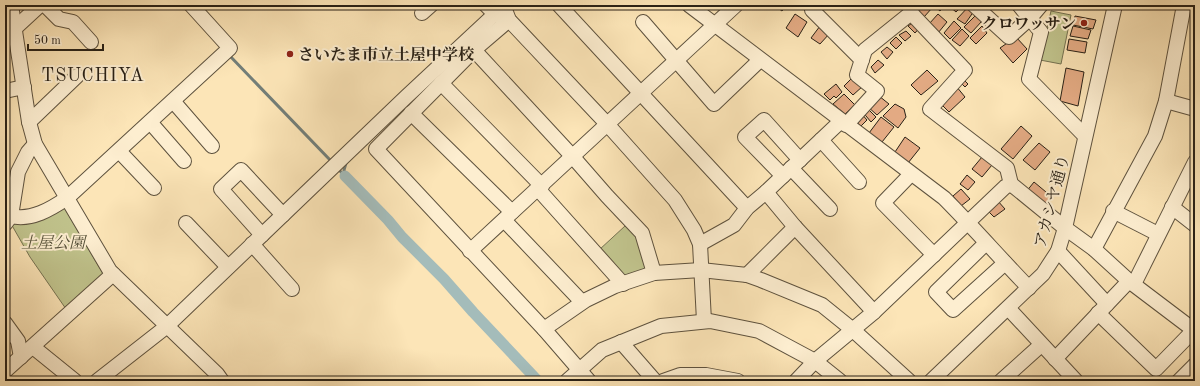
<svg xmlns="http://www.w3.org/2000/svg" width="1200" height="386" font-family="'Old Standard TT','Noto Serif JP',serif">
	<rect width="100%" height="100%" fill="#fce5b7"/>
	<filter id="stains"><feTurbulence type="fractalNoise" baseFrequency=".005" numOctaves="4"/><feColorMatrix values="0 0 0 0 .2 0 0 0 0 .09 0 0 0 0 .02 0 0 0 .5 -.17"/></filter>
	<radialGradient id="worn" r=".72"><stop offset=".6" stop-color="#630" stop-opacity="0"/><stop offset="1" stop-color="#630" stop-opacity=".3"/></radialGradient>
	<g fill="#c1c48d" stroke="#757252">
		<path d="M1051 11 1071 15 1061 64 1040 60Z"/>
		<path d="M64 207 105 277 66 309 30 257 10 222Z"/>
		<path d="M625 226 637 238 649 268 628 279 599 250Z"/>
	</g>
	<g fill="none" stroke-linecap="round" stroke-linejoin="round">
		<g stroke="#737e78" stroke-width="3">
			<path d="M229 55 332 162"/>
			<path d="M337 168 345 176"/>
			<path d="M345 176 344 170 346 163"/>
		</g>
		<path stroke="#a4bcba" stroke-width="11" d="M345 176 388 220 402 237 444 279 473 312 538 381"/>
	</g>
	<g fill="#e4ab84" stroke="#292116">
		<path d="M774 5H787L782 11Z"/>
		<path d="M919 5H928L932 8 924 17 915 9Z"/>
		<path d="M933 5H945L940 11Z"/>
		<path d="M948 5H963L956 12Z"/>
		<path d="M969 6 974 11 965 24 957 19Z"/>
		<path d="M795 14 807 22 798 37 786 28Z"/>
		<path d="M938 14 947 22 938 33 929 24Z"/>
		<path d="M975 16 982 21 971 33 964 27Z"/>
		<path d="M1075 16 1096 20 1093 29 1073 25Z"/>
		<path d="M915 21 921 26 915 33 908 26Z"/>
		<path d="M954 21 961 28 950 39 944 33Z"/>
		<path d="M820 26 830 33 820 44 811 38Z"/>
		<path d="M982 26 987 33 976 44 970 38Z"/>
		<path d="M1073 26 1091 30 1088 39 1070 36Z"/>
		<path d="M962 29 969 36 960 46 952 40Z"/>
		<path d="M906 31 911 36 905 41 899 35Z"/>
		<path d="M896 37 902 43 896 49 890 43Z"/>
		<path d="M1016 37 1027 49 1013 63 1000 48Z"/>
		<path d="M1069 39 1087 42 1085 53 1067 50Z"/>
		<path d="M887 47 893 52 887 59 881 52Z"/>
		<path d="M878 60 884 65 875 73 871 67Z"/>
		<path d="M1066 68 1084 72 1078 106 1060 101Z"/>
		<path d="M927 70 938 81 921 95 911 85Z"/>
		<path d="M853 77 863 86 853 95 844 86Z"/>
		<path d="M964 80 968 84 965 87 961 83Z"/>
		<path d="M836 84 842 92 836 98 834 96 830 100 824 94Z"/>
		<path d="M956 86 965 97 949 112 940 103Z"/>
		<path d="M844 94 855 105 845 114 833 104Z"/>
		<path d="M879 96 889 104 877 115 867 106Z"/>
		<path d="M895 104 904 109 906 117 898 128 883 116Z"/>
		<path d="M865 106 876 117 871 122 861 110Z"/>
		<path d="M860 112 867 120 861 126 853 119Z"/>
		<path d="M881 117 894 127 882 142 869 133Z"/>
		<path d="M1021 126 1032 136 1013 159 1001 149Z"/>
		<path d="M905 137 920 148 908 163 895 152Z"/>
		<path d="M1039 143 1050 152 1035 170 1023 160Z"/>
		<path d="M982 157 992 165 982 177 972 169Z"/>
		<path d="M967 175 975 182 968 190 960 184Z"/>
		<path d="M1034 182 1052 197 1043 207 1026 192Z"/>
		<path d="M961 189 970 199 961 206 953 196Z"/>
		<path d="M997 200 1005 209 994 217 987 210Z"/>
	</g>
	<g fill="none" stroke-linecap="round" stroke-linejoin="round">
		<g stroke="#5e523e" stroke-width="16">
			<g id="minor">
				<path d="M11 5 29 122 35 144 110 271 217 374 222 381"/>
				<path d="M45 5 59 19 73 22 91 42"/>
				<path d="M486 5 495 14 509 20 474 50 376 149 544 329 589 381"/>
				<path d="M502 5 504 7 509 20 608 125 675 200 694 230 700 244 704 321"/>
				<path d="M559 5 747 208"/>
				<path d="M689 5 944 198C973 227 1000 258 1029 288"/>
				<path d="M974 5 1009 37 1030 18 1041 5"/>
				<path d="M1019 5 1041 32 1029 79 1085 136"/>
				<path d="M812 10 862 60"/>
				<path d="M422 13 431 5"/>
				<path d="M911 13 965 70 930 109 1007 168 1011 184 1065 228 1094 249 1129 281 1195 331"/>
				<path d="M643 22 714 104 760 60"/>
				<path d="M14 29 40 5"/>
				<path d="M474 50 573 157 607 196 642 233 654 273"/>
				<path d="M441 83 542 186"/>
				<path d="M5 91 24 87"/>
				<path d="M173 101 212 146"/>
				<path d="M1166 101 1195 109"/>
				<path d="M411 113 512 212"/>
				<path d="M29 122 77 76"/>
				<path d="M150 122 184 161"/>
				<path d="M846 125 877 91 857 75 865 50 911 13 912 5"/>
				<path d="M821 140 859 182"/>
				<path d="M119 151 154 188"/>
				<path d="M791 168 830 209"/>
				<path d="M911 174 883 203 934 255"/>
				<path d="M783 176 745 137 764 120 800 160"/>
				<path d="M538 189 623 284"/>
				<path d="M766 192 841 121"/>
				<path d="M1172 207 1195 225"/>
				<path d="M1113 211 1158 234"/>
				<path d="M11 216C31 221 51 209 67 198L230 48 191 5"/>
				<path d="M504 220 582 302"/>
				<path d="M186 223 228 267"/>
				<path d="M5 224 11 216 18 172 28 152 35 144"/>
				<path d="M262 235 221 189 241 170 283 215"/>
				<path d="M986 243 936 292 953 310 1005 263"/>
				<path d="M252 244 292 289"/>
				<path d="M700 244 734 225 747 208 766 192 795 227 874 312"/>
				<path d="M1094 249 1155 136 1166 101 1184 5"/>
				<path d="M470 251 736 5"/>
				<path d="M1058 251 1107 304"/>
				<path d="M747 275 795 227"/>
				<path d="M1134 284 1195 162"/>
				<path d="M1008 308 1076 381"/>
				<path d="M1098 313 1156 369 1194 330"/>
				<path d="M5 323 18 341 21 357"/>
				<path d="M544 329 586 300 615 286 654 273 701 270 747 275 761 280 822 305 853 330 909 381"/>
				<path d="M621 342 655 381"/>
				<path d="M33 347 75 381"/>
				<path d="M1055 359 1129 281"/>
				<path d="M5 371 113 274"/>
				<path d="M97 381 166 327 406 97 495 14"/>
				<path d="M567 381 602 350 661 326 710 321 759 331 815 361 840 381"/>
				<path d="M663 381 680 375H706L738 381"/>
				<path d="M796 381 815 361 874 312 1005 187 1011 184"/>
				<path d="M931 381 1043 274 1058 251 1065 228 1115 5"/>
				<path d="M1001 381 1041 345"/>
				<path d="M1179 381 1195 365"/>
			</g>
		</g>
		<use href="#minor" stroke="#fdeed0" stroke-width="14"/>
	</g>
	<g fill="#8f2418" stroke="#fdeed0" stroke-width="1.5">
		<circle cx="1084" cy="23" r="4"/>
		<circle cx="290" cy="54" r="4"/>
	</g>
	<g text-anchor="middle" stroke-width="4" stroke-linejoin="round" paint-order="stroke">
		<g font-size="16" font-weight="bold" fill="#292116" stroke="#fdeed0" text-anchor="end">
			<text x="1076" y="29">クロワッサン</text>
			<text x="298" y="60" text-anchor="start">さいたま市立土屋中学校</text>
		</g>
		<g font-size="16" fill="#292116" stroke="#fdeed0">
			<text transform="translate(1051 201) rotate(-75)" y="6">アカシヤ通り</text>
		</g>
		<g font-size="16" font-style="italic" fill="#57523a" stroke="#fdeed0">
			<text x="53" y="248">土屋公園</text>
		</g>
		<g font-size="18" letter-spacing="1" fill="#292116" stroke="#fdeed0">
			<text x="93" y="81">TSUCHIYA</text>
		</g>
	</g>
	<rect width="1200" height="386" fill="none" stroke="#fce5b7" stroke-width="20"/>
	<rect x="6" y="6" width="1188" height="374" fill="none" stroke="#292116" stroke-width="2"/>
	<rect x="10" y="10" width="1180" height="366" fill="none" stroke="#292116"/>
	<path d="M28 44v6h75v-6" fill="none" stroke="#292116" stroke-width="2"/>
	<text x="34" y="44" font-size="12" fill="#292116" stroke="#fdeed0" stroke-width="3" paint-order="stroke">50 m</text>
	<rect width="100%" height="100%" filter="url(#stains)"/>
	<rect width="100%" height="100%" fill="url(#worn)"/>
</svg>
